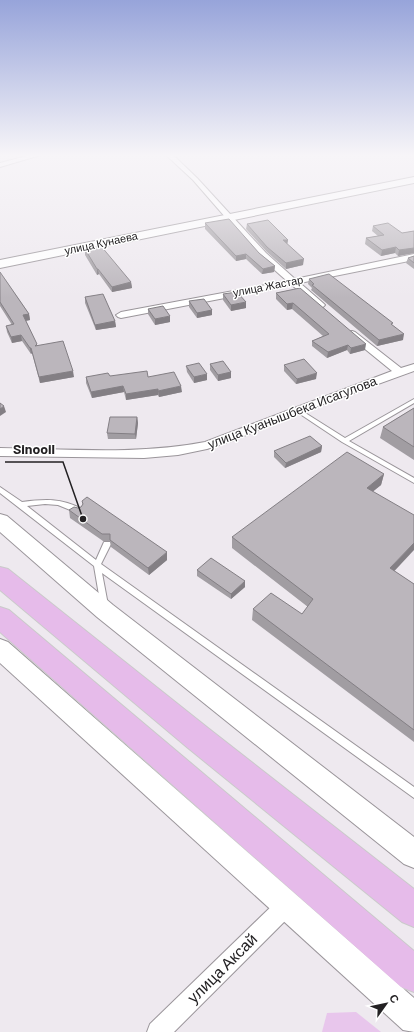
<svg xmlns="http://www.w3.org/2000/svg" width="414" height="1032" font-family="Barlow,sans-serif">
	<rect width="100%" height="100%" fill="#eee9ef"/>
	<path fill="#e8c6ec" d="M356 1012 381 1032H322L327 1013Z"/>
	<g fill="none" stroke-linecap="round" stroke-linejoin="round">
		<g stroke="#9a959a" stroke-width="2">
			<g id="service">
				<path d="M414 399V403L349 441 414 478V483L342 442 294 410 297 408 299 409 345 438Z"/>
				<path d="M0 487 22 502C45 499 61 498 82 509L83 511 82 513 80 514 58 505 45 504 27 506 96 560 104 542H110L111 544 101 564 414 787V798L102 573 108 605 107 607 104 608 101 607 94 566 0 493Z"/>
			</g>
		</g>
		<g stroke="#9a959a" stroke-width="2">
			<g id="minor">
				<path d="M34 154H44L0 167V163Z"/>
				<path d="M165 154H172L197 178 266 253 295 279 414 254V260L300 283 323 303 325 305 323 307H317L292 285 121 318 118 317 116 315 121 312 287 281 260 257 193 180Z"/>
				<path d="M352 331 355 332 401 368 414 364V371L301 412 234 440 207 449 178 455 144 458 0 456V448C68 449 138 455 205 442L392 371 349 336 347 334 349 332Z"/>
				<path d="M287 895 294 898 297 905 294 912 174 1032H147L150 1024 280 898Z"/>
			</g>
		</g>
		<g stroke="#9a959a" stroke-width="2">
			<g id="secondary">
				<path d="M414 177V183L0 268V260Z"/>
				<path d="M0 514 7 516 113 605 414 837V868L404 864 97 617 0 532Z"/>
				<path d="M0 639 8 642 414 998V1032L403 1030 0 663Z"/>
			</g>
		</g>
		<g stroke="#cacaca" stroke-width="2">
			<g id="trunk">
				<path d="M0 567 8 569 208 728 414 889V927L402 922 188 748 0 590Z"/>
				<path d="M0 607 9 610 414 951V992L401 987 0 632Z"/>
			</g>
		</g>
		<use href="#service" fill="#fff" fill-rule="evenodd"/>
		<use href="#minor" fill="#fff" fill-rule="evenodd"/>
		<use href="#secondary" fill="#fff" fill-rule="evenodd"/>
		<use href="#trunk" fill="#e6bbea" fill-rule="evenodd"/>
	</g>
	<g fill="#a19da2">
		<path d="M205 223 259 253 275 266 274 272 262 274 246 259 236 261 205 229Z"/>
		<path d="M247 224 288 240 287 244 303 265 286 269 267 252 246 229Z"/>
		<path d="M373 226 402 233 414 231V253L398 256 395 253 381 256 365 244 366 238 378 236 372 231Z"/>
		<path d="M85 249 131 282 132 288 112 292 99 274 97 275 85 255Z"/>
		<path d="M414 256V269L406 263 408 258Z"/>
		<path d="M0 272 29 314 30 320 26 321 37 345 74 377 40 383 32 353 31 354 22 341 12 343 7 332 6 326 12 325 0 306Z"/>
		<path d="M309 279 392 325 403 340 377 346 311 290 312 288 308 284Z"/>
		<path d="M300 288 365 350 350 354 347 350 327 358 312 346V341L323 336 292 309 287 310 276 299V293Z"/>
		<path d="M223 294 246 308 231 311 223 300Z"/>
		<path d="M85 297 115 321 116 327 96 330 85 303Z"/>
		<path d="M189 301 212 310V315L197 318 189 307Z"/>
		<path d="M148 309 170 322 155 325 148 314Z"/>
		<path d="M210 364 231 372V378L218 381 210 370Z"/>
		<path d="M284 365 316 379 296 384 284 371Z"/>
		<path d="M186 366 207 380 194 383 187 372Z"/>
		<path d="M110 376 148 377 182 392 159 397 158 395 126 400 124 392 92 398 86 383V377Z"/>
		<path d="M414 408V460L380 438 383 427Z"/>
		<path d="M137 417 138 423 136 439H108L107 433Z"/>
		<path d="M322 446 321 452 285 468 274 457V451Z"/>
		<path d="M384 474 381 485 373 491 394 571 414 584V742L252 620 253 609 302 614 308 607 232 548V537Z"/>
		<path d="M82 501 167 560 149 575 111 547 110 541H103L70 518 69 510 81 507 83 505Z"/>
		<path d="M197 570 245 587 231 599 197 576Z"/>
	</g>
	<g fill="#837f84">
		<path d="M283 240H288L287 245Z"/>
		<path d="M396 247 395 253 381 256 382 250Z"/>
		<path d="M414 248V253L398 256 399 250Z"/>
		<path d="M246 254V259L236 261V256Z"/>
		<path d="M304 259 303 265 286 269V263Z"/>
		<path d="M275 266 274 272 262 274 263 269Z"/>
		<path d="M97 269H98L99 274 97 275Z"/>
		<path d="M131 282 132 288 112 292V287Z"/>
		<path d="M246 302V308L231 311V305Z"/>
		<path d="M293 303 292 309 287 310V304Z"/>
		<path d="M212 310V315L197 318V313Z"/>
		<path d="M29 314 30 320 24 321 23 315Z"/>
		<path d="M170 316V322L155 325V319Z"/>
		<path d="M115 321 116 327 96 330 95 325Z"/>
		<path d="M404 334 403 340 377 346 379 340Z"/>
		<path d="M21 335 22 341 12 343 11 337Z"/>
		<path d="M366 344 365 350 350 354 351 348Z"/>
		<path d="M348 345 347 350 327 358 328 352Z"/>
		<path d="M30 348H31L32 353 31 354Z"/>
		<path d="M73 371 74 377 40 383 39 377Z"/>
		<path d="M231 372V378L218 381V375Z"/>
		<path d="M317 373 316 379 296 384 297 379Z"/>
		<path d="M207 374V380L194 383V377Z"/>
		<path d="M123 386 124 392 92 398 91 392Z"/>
		<path d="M181 386 182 392 159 397 158 391Z"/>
		<path d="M158 389V395L126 400V394Z"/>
		<path d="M4 406 6 412 0 416V409Z"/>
		<path d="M137 417 138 423 136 439 135 434Z"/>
		<path d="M322 446 321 452 285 468 286 463Z"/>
		<path d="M384 474 381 485 365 498 367 488Z"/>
		<path d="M414 543V550L387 579 390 568Z"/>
		<path d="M167 552V560L149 575 148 568Z"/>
		<path d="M245 581V587L231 599V594Z"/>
	</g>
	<g fill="#bbb6bc" stroke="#837f84">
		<path d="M229 219 259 253 275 266 263 269 246 254 236 256 205 223Z"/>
		<path d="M268 220 288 240H283L304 259 286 263 267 247 247 224Z"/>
		<path d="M388 223 402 233 414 231V248L399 250 396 247 382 250 366 238 384 235 373 226Z"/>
		<path d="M101 246 131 282 112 287 98 269H97L85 249Z"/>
		<path d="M414 256V263L408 258Z"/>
		<path d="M0 272 29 314 23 315 37 344 35 346 63 341 73 371 39 377 31 348H30L21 335 11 337 6 326 14 324 0 302Z"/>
		<path d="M329 274 393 323 391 324 404 334 379 340 312 285 314 284 309 279Z"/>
		<path d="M300 288 366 344 351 348 348 345 328 352 312 341 329 334 293 303 287 304 276 293Z"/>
		<path d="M237 292 246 302 231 305 223 294Z"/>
		<path d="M103 294 115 321 95 325 85 297Z"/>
		<path d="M204 299 212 310 197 313 189 301Z"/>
		<path d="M163 306 170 316 155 319 148 309Z"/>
		<path d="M304 359 317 373 297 379 284 365Z"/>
		<path d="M223 361 231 372 218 375 210 364Z"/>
		<path d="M199 363 207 374 194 377 186 366Z"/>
		<path d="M147 371 148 377 174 372 181 386 158 391V389L126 394 123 386 91 392 86 377 108 373 110 376Z"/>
		<path d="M0 403 4 406 0 409Z"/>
		<path d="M414 408V447L383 427Z"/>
		<path d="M110 417H137L135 434 107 433Z"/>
		<path d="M310 436 322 446 286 463 274 451Z"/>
		<path d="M347 452 384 474 367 488 414 515V543L390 568 414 584V730L253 609 271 593 302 614 313 599 232 537Z"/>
		<path d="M87 497 167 552 148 568 110 540V534H102L69 510 74 507 78 508 81 507 83 504 82 501Z"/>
		<path d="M211 558 245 581 231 594 197 570Z"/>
	</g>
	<linearGradient id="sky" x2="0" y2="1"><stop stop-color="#97a4da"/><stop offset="0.52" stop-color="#f7f5f8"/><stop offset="1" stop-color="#f7f5f8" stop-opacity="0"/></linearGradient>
	<rect width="414" height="298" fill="url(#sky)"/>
	<g text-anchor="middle" stroke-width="3" stroke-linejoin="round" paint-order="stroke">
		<g font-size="11" fill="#232123" stroke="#fff">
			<text transform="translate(101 243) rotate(-12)" y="4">улица Кунаева</text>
			<text transform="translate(268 286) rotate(-11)" y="4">улица Жастар</text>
		</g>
		<g font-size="13" fill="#232123" stroke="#fff">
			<text transform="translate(292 412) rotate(-21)" y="5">улица Куанышбека Исагулова</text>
		</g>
		<g font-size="16" fill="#232123" stroke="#fff">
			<text transform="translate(222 968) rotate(-45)" y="6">улица Аксай</text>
		</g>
	</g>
	<path fill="none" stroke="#232123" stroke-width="1.5" d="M83 519L63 462H5"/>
	<circle fill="#232123" stroke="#fff" stroke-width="1.5" cx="83" cy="519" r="4"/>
	<g font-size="14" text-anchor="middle" font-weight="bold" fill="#232123" stroke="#fff" stroke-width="3" stroke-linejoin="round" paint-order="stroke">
		<text x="34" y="454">Sinooil</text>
	</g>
	<g transform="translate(386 1004) rotate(57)" stroke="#ffffff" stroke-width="3" paint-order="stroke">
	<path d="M0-3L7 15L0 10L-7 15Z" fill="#232123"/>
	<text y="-6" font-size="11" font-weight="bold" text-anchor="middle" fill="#232123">С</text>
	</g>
</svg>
